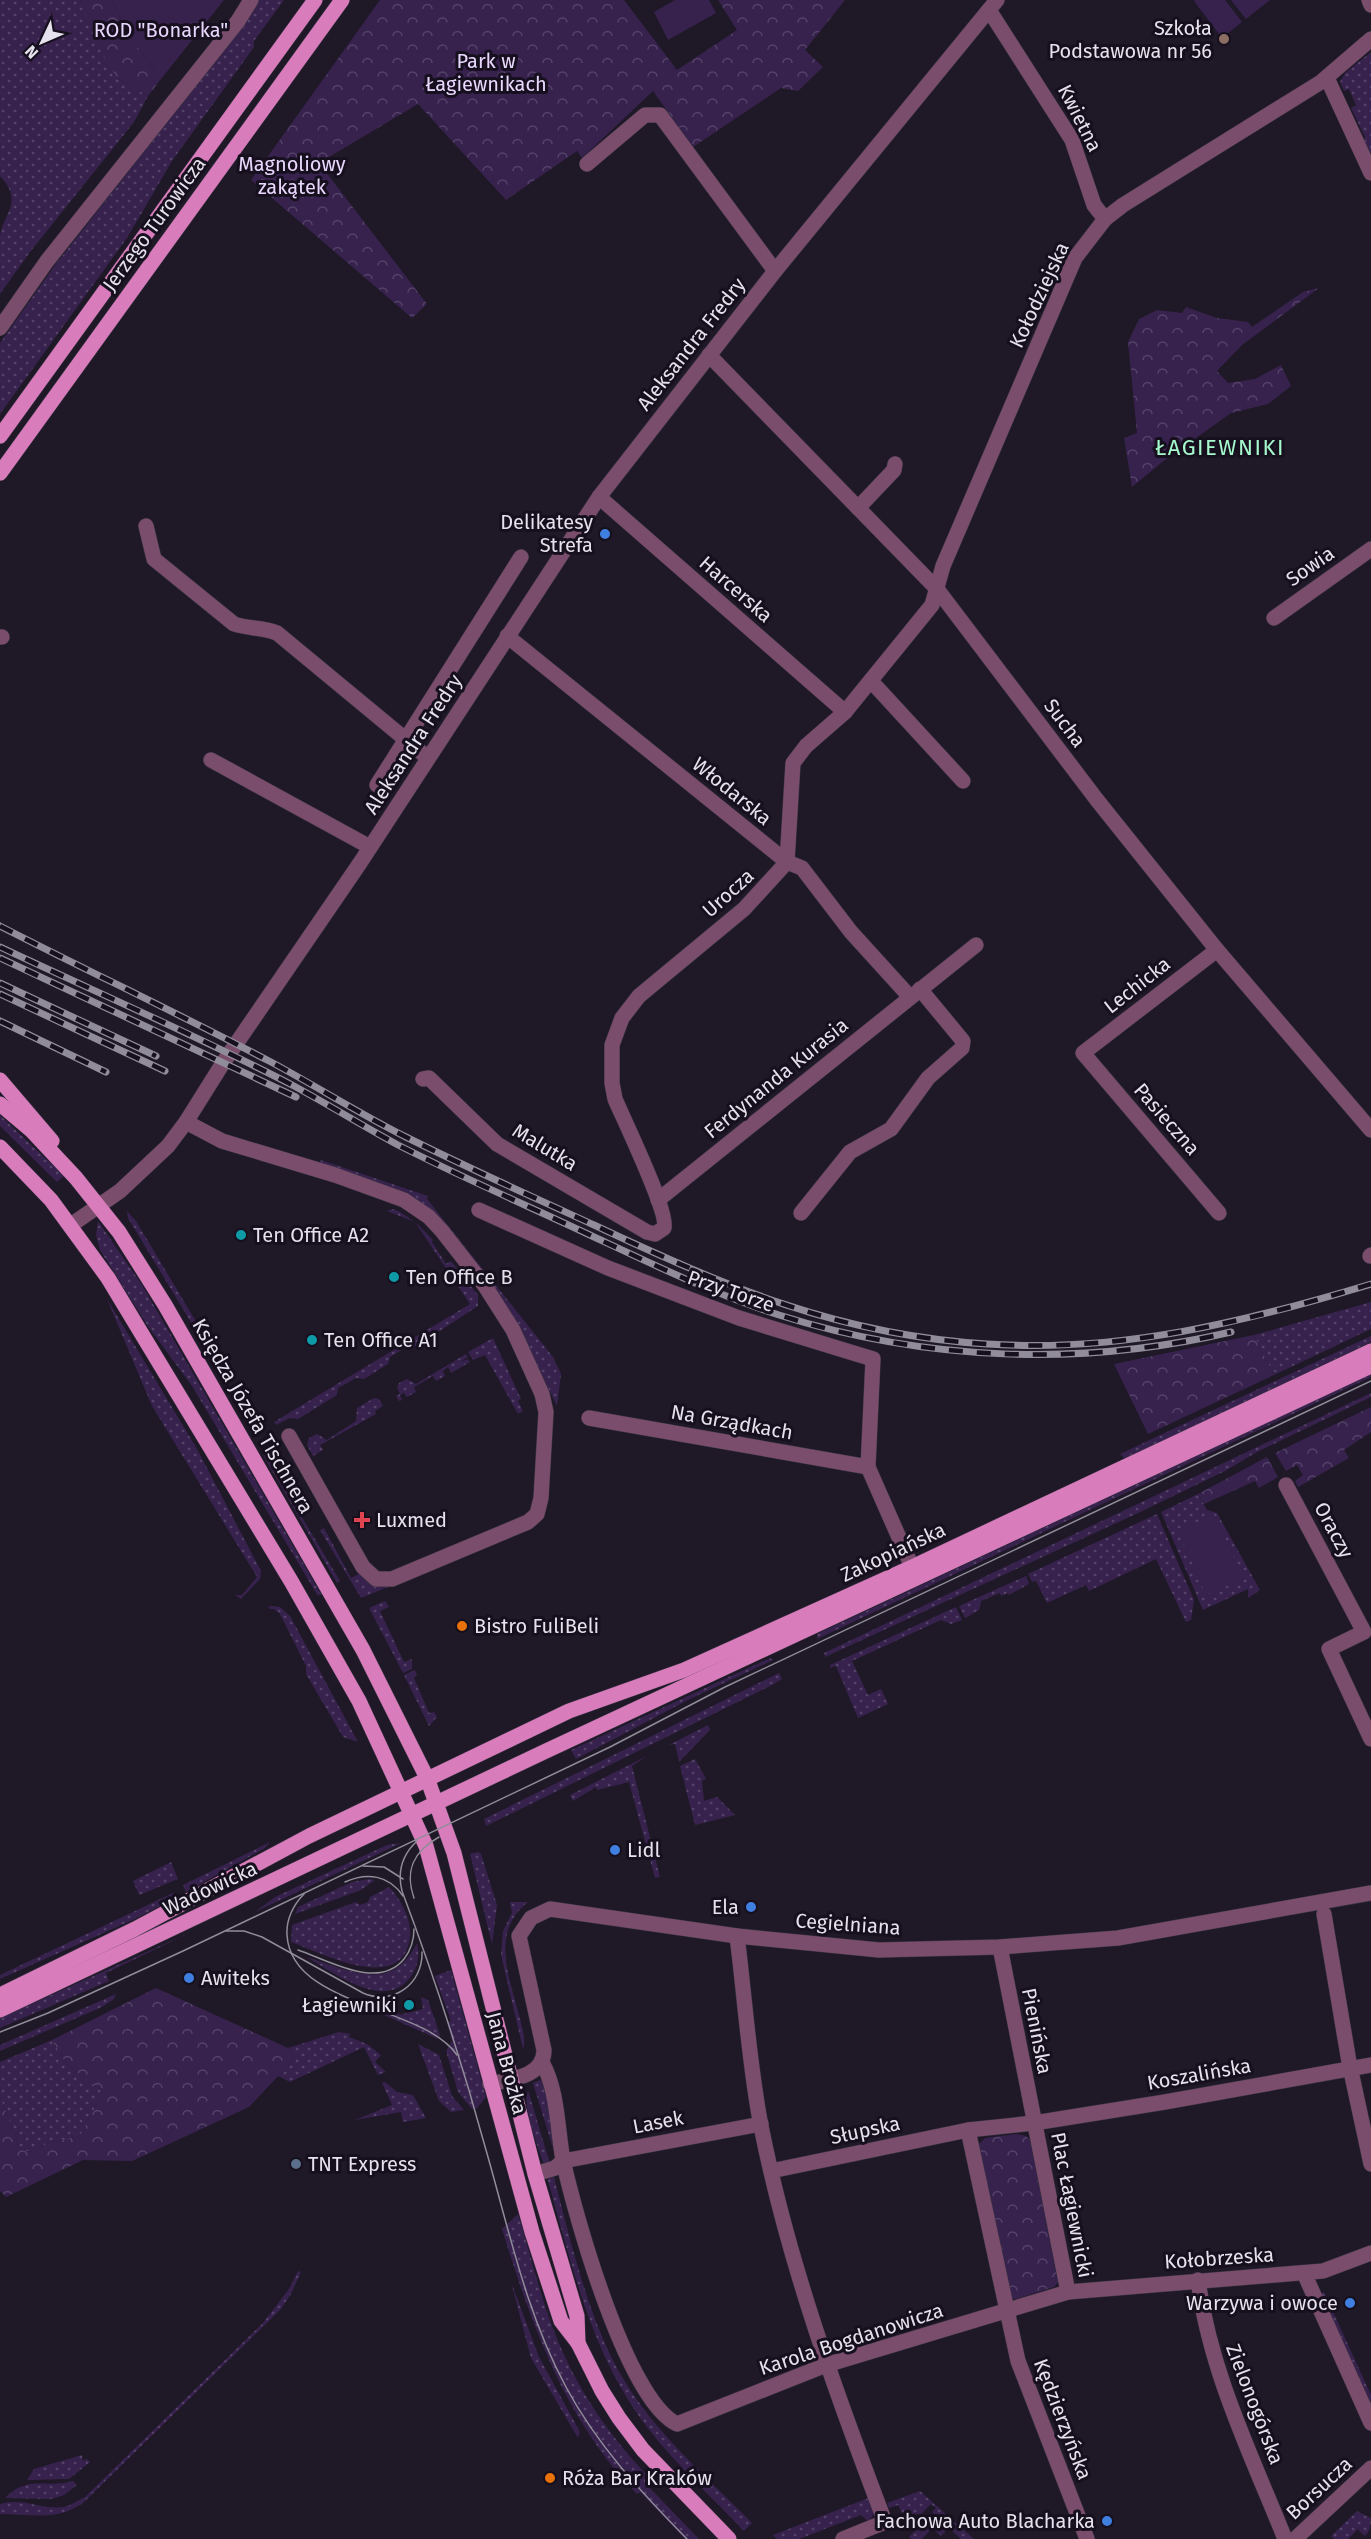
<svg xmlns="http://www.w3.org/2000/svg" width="1371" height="2539" font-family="'Fira Sans',sans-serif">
	<defs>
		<pattern id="grass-dots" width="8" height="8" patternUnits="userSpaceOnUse" patternTransform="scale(1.5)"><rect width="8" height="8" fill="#37224e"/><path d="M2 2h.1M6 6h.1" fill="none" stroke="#544268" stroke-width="1.8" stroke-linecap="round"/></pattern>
		<pattern id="forest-crowns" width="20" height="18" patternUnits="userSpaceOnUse" patternTransform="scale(1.5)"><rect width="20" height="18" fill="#37224e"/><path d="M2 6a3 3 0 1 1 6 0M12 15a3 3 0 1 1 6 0" fill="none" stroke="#544268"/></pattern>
	</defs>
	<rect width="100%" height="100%" fill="#1f1827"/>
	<g fill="url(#grass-dots)">
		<path d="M0 0H80L117 78 148 96 134 122 30 252 0 294C0 275 0 256 0 237 2 214 25 203 0 176Z"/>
		<path d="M259 0H284L254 41V47L172 161 127 238 0 414V343L55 265 247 21Z"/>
		<path d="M1371 52V163L1362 145 1365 137 1351 108 1356 105 1349 89 1344 91 1340 82 1345 73Z"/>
		<path d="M0 1115 64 1176 57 1182 0 1126Z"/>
		<path d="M321 1160 428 1196 427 1199 553 1357 561 1374 557 1406 511 1313 439 1216 409 1194 320 1163Z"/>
		<path d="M393 1209C410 1216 421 1227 433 1240L432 1242 446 1264 451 1261 478 1295V1306L415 1347 408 1346 390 1357 388 1364 364 1379 356 1378 338 1388 337 1395 298 1419 290 1418 276 1425 274 1422 470 1304 415 1222 387 1211Z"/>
		<path d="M127 1211 136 1221 210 1345 227 1382 128 1218Z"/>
		<path d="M98 1221 142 1285 321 1594 318 1596 192 1386 147 1325 100 1250 96 1235Z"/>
		<path d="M107 1299 197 1449 261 1571 260 1579 241 1599 235 1595H242L257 1577 152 1406Z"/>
		<path d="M1371 1302V1329L1274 1375 1254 1335Z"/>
		<path d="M1371 1336V1342L1125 1459 1120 1454Z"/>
		<path d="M493 1338 521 1399 518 1401 523 1411 518 1414 485 1355 473 1360 468 1352Z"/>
		<path d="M466 1354 468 1357 460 1362 468 1359 470 1362 451 1373 448 1367 443 1371 445 1376 436 1381 433 1376 414 1387 416 1392 407 1397 404 1393 400 1395 402 1400 399 1401 396 1396 400 1394 397 1387 399 1383 407 1379 416 1384Z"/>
		<path d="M1371 1374V1377L817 1639V1634Z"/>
		<path d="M1371 1393V1397L1257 1452 1225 1471 1136 1514 825 1657 824 1653Z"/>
		<path d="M374 1398 379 1399 383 1406 375 1411 376 1414 320 1445 323 1450 313 1456 307 1445 309 1438 317 1434 327 1440 356 1421 357 1408Z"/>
		<path d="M263 1455H272L297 1509 340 1581 337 1583Z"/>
		<path d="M1198 1494 1207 1510 1217 1513 1260 1590 1248 1598V1589L1203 1610 1161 1512Z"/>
		<path d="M1157 1514 1194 1600 1191 1620 1186 1622 1156 1559 1089 1591 1086 1585 1047 1603 1036 1581 1032 1582 1028 1574Z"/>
		<path d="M324 1528 351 1578 359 1574 398 1583 361 1598 320 1530Z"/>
		<path d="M1026 1576 1029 1584 1009 1595 1008 1593 1001 1596 1000 1593 981 1601 979 1610 965 1618 959 1606Z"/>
		<path d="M385 1601 389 1607 380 1611 404 1662 412 1659V1669L403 1673 369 1608Z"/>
		<path d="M271 1606 280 1607 290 1616 358 1742 343 1737 306 1674V1666L280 1614 274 1609H270L268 1607Z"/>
		<path d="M956 1607 962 1620 951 1624 941 1620 852 1661 868 1695 881 1689 888 1704 858 1718 836 1666 830 1668V1665Z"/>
		<path d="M770 1658 773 1660 688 1700 576 1759 571 1750Z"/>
		<path d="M415 1670 417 1675 414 1678 429 1713 434 1712 437 1717 429 1726 404 1675Z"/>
		<path d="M779 1673 782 1679 772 1685 486 1826 484 1819Z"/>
		<path d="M708 1725 710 1730 679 1762 675 1744 669 1745Z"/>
		<path d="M647 1756 632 1766 660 1877 655 1878 629 1782 597 1790 596 1787 573 1801 570 1795Z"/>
		<path d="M695 1759 706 1779 702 1781 704 1801 717 1797 735 1815 695 1825 680 1766Z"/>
		<path d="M270 1842 265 1848 186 1892 183 1885Z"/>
		<path d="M401 1843 255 1912 275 1897 387 1845Z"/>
		<path d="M478 1852 481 1854 497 1905 492 1944 470 1854Z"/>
		<path d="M171 1862 178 1879 139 1895 133 1881Z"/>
		<path d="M369 1879 375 1880 361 1890 295 1914 298 1907 352 1882Z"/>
		<path d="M389 1887C401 1899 412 1920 410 1937 403 1996 322 1953 291 1942L292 1925 356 1902 360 1905 368 1902 370 1897Z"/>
		<path d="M173 1893 175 1898 135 1919 0 1979V1975Z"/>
		<path d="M510 1902H528C488 1933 511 1981 521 2023 523 2031 526 2042 523 2049L501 1955 503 1931 512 1913Z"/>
		<path d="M191 1932 106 1973 109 1981 0 2028V2018Z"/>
		<path d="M417 1943C420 1954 418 1966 412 1975 386 2014 334 1972 306 1957 350 1970 391 1995 417 1943Z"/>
		<path d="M451 1970 486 2097 477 2108 472 2109 458 2092 446 2051 452 2041 447 2022 451 2021 435 1976Z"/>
		<path d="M116 1994 114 1999 102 2007 0 2051V2045Z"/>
		<path d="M421 1997 428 2000 440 2035 438 2039 375 2011 379 2005 395 2002 399 2015 423 2009Z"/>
		<path d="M339 2032 350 2034 349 2037 367 2044 381 2055 375 2062 386 2072 378 2075 364 2047 290 2082 278 2076 295 2058 288 2048Z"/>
		<path d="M52 2040 67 2065 103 2092 80 2136 50 2142 33 2152 21 2150 0 2097V2062Z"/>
		<path d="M418 2044 439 2055 452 2096 464 2110 451 2112 439 2101Z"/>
		<path d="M540 2080 547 2083 556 2158 533 2083Z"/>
		<path d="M385 2082 397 2092 413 2095 426 2118 403 2122 401 2112 355 2120 392 2105 382 2083Z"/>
		<path d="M528 2090 550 2164 543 2162C537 2144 522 2107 528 2090Z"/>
		<path d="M553 2173C570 2239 589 2323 624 2380 657 2435 708 2478 752 2523L744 2531C712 2497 675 2464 647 2427 591 2354 571 2263 547 2177Z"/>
		<path d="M518 2214C531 2256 541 2300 558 2341 580 2394 613 2441 653 2481L648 2486 699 2539H685L640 2492 637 2494C565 2420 532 2326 502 2229Z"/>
		<path d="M298 2271 301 2272 291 2294 280 2310 84 2502C58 2522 30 2514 0 2514V2504C22 2497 42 2510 64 2507 72 2505 80 2499 85 2497L263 2323 289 2289Z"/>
		<path d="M511 2282 539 2357 580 2432 578 2438 531 2358Z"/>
		<path d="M1324 2292 1371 2395V2406L1319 2295Z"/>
		<path d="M82 2455 83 2461 87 2459 90 2462 69 2479 27 2480 34 2469Z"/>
		<path d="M73 2481 77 2485 64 2495 51 2499 5 2498C28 2474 46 2489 73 2481Z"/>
		<path d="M920 2491 974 2539H961L932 2512 936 2508 931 2504 921 2514H909L907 2511 902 2513 898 2505 889 2508 887 2503Z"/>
		<path d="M871 2497 875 2511 869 2522 861 2515 799 2539H777L773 2535Z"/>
		<path d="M1357 2511 1371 2518C1371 2525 1370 2531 1365 2536L1358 2530 1359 2528 1348 2539H1334L1331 2536Z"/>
		<path d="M930 2516 946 2531 941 2536 932 2528 922 2539H911L909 2537Z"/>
	</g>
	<g fill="url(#forest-crowns)">
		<path d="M80 0H112L126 31 161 79 148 96 117 78 99 48Z"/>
		<path d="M380 0H624L677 70 737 30 718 0H845L805 50 823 67 798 91 781 88 693 147 653 91 582 158 577 151 506 200 418 104 319 163 427 304 412 318 251 180Z"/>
		<path d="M1319 288 1242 345 1217 371 1228 383 1255 379 1281 365 1291 386 1268 404 1231 413 1161 463 1132 487 1124 438 1137 433 1128 342 1139 319 1157 310 1182 313 1186 307 1217 318 1248 322 1252 327 1303 292Z"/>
		<path d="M1254 1335 1274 1375 1148 1434 1114 1364Z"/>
		<path d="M1371 1407V1432L1344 1450 1349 1458 1298 1487 1295 1481 1303 1475 1297 1465 1286 1471 1275 1453Z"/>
		<path d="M1267 1457 1278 1477 1259 1488 1255 1481 1204 1504 1198 1494Z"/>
		<path d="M156 1988 288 2048 295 2058 249 2107 132 2161 83 2160 6 2197 0 2191V2097L21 2150 33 2152 50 2142 80 2136 103 2092 67 2065 52 2040Z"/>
		<path d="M1016 2134 1026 2136 1030 2140 1058 2282 1054 2287 1016 2299H1012L978 2145 985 2138Z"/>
	</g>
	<g fill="#37224e">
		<path d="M112 0H224L161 79 126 31Z"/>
		<path d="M675 0H709L716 13 668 40 654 12Z"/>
		<path d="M1195 0H1225L1242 22 1222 38 1194 1Z"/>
		<path d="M1231 0H1270L1246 19Z"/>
		<path d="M1214 1514 1244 1579 1206 1595 1178 1531Z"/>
	</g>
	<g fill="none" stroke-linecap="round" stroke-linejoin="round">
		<g stroke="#3b3443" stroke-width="16">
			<g id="minor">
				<path d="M1369 0 1371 5"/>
				<path d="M989 10 1072 140 1094 205 1105 219"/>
				<path d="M1327 78 1371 173"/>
				<path d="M587 164 645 115H660L775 271"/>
				<path d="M0 328 47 261 238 21 251 0"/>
				<path d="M709 355 937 589 1097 800 1217 950 1371 1130"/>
				<path d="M599 497 845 712"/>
				<path d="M858 508 894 470 895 464"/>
				<path d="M146 526 154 559 234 624C249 629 262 627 277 633L428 758"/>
				<path d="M1274 618 1371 549"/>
				<path d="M507 636 787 862 802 868 851 932 910 997"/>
				<path d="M0 637H2"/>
				<path d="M871 681 963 781"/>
				<path d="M211 760 370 847"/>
				<path d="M377 785 521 557"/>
				<path d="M1217 950 1083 1053 1219 1213"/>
				<path d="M423 1079 429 1078 497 1144 647 1232 655 1234 664 1228C669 1213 624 1120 615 1099L612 1083V1045L622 1018 639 996 744 909 787 862 793 763 806 746 845 712 932 605 943 566 1075 258 1105 219 1123 205 1321 82 1371 39"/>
				<path d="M186 1122 222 1141 335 1175 404 1200 429 1217 442 1231 485 1286 513 1330 542 1394 546 1412 541 1498 537 1514 528 1522 392 1579H376L363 1567 289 1436"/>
				<path d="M658 1200 976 945"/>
				<path d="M479 1210 608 1268 739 1318 873 1359 868 1467 912 1567"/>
				<path d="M801 1213 850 1152 891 1129 928 1078 962 1048 963 1041 920 989"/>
				<path d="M71 1225 120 1191 168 1146 186 1122 223 1063 360 863 599 497 775 271 997 0"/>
				<path d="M1370 1256 1371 1255"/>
				<path d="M589 1418 868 1467"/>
				<path d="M1286 1485 1364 1632 1329 1649 1371 1739"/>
				<path d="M1324 1914 1349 2062 1371 2164"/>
				<path d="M737 1936C745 1999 749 2064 761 2126 788 2262 836 2393 885 2522L843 2539"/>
				<path d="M1000 1947 1068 2292"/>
				<path d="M542 2062C558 2091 557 2127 563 2160 575 2215 627 2401 677 2424L826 2365 1068 2292 1323 2271 1371 2253"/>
				<path d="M490 2084C511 2079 544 2077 544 2050L519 1936 531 1918 550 1909 737 1936 879 1950 1000 1947 1118 1938 1371 1893"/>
				<path d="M968 2130 1018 2361 1087 2539"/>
				<path d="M771 2171 968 2130 1034 2123 1165 2102 1371 2065"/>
				<path d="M535 2174 555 2168 563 2161 761 2124"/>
				<path d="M1304 2273 1371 2423"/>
				<path d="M1198 2280C1210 2372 1251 2454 1285 2539"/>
				<path d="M1295 2539 1371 2468"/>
			</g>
		</g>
		<g stroke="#3b3443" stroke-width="16">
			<g id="major">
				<path d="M0 436 315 0"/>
				<path d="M0 473 342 0"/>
				<path d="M0 1080 52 1141"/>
				<path d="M0 1104 32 1131 76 1178 119 1232 165 1305 363 1650 427 1778 454 1853 535 2174 577 2316 578 2343"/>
				<path d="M0 1147 51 1200 108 1278 291 1581 359 1701 426 1846 532 2232 561 2321 578 2343 602 2391 619 2418 643 2450 729 2539"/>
				<path d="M0 1995 135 1929 309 1836 569 1711 684 1670 912 1567 1371 1351"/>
				<path d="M0 2010 546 1751 1371 1366"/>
			</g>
		</g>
		<use href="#minor" stroke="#794d6b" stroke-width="15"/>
		<use href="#major" stroke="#d87cbc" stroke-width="15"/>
		<g stroke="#918c99" stroke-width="1.5">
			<path d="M417 1841C402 1855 397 1871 402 1891 434 1976 462 2062 486 2150 509 2230 526 2313 566 2387 597 2445 641 2492 687 2539"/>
			<path d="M363 1866 384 1867 403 1879"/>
			<path d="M345 1882C367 1872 389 1875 403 1896"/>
			<path d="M304 1894C293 1905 286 1920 287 1935 291 2007 423 2005 457 2055"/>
			<path d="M414 1898C404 1870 414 1851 439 1837"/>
			<path d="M226 1931H244L262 1937 363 1993C393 2006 423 1984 422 1952"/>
			<path d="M298 1950C328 1960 378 1991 404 1959 411 1950 414 1940 414 1929"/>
			<path d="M0 2032 48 2013 183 1951 610 1747 725 1687 1371 1381"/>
		</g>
		<g stroke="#918c99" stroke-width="7">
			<g id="rail">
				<path d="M0 926C90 972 181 1015 271 1062 316 1086 360 1114 406 1137 468 1168 531 1196 594 1225 727 1287 838 1335 987 1344 1120 1353 1245 1322 1371 1284"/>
				<path d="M0 947C98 993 198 1036 294 1086 329 1105 363 1126 398 1145 461 1177 526 1205 590 1235 652 1264 714 1294 779 1315 925 1361 1082 1367 1231 1332"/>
				<path d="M0 958 296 1097"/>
				<path d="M0 983 156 1056"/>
				<path d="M0 994 165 1071"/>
				<path d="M0 1021 106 1072"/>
			</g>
		</g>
		<use href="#rail" stroke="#160f1e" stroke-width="4.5" stroke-dasharray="14" stroke-linecap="butt"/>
	</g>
	<circle fill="#8d6e63" stroke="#160f1e" stroke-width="2" cx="1224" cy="39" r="6"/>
	<g fill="#3f7fe0" stroke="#160f1e" stroke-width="2">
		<circle cx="605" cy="534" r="6"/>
		<circle cx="615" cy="1850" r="6"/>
		<circle cx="751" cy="1907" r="6"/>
		<circle cx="189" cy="1978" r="6"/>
		<circle cx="1350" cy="2303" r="6"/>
		<circle cx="1107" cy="2521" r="6"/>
	</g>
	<g fill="#0f9aa8" stroke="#160f1e" stroke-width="2">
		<circle cx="241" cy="1235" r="6"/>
		<circle cx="394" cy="1277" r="6"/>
		<circle cx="312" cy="1340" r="6"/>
		<circle cx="409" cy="2005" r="6"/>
	</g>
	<path fill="#e0444e" stroke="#160f1e" stroke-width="2" d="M359 1511h6v6h6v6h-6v6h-6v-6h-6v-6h6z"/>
	<g fill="#e8710a" stroke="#160f1e" stroke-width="2">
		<circle cx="462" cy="1626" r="6"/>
		<circle cx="550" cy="2478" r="6"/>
	</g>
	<circle fill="#5c6f8a" stroke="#160f1e" stroke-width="2" cx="296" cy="2164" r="6"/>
	<g text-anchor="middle" stroke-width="6" stroke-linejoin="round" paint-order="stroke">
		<g font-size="20" fill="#e6e2ed" stroke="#160f1e" text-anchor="start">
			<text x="1212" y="35" text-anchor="end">Szkoła<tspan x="1212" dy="23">Podstawowa nr 56</tspan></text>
			<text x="593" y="529" text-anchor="end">Delikatesy<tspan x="593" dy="23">Strefa</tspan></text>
			<text x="253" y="1242">Ten Office A2</text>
			<text x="406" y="1284">Ten Office B</text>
			<text x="324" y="1347">Ten Office A1</text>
			<text x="376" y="1527">Luxmed</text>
			<text x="474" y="1633">Bistro FuliBeli</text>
			<text x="627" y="1857">Lidl</text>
			<text x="739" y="1914" text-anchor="end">Ela</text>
			<text x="201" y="1985">Awiteks</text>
			<text x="397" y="2012" text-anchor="end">Łagiewniki</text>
			<text x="308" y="2171">TNT Express</text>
			<text x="1338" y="2310" text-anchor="end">Warzywa i owoce</text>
			<text x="562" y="2485">Róża Bar Kraków</text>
			<text x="1095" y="2528" text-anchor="end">Fachowa Auto Blacharka</text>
		</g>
		<g font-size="20" fill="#e8d8fe" stroke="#160f1e">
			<text x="161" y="37">ROD "Bonarka"</text>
			<text x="486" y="68">Park w<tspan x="486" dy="23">Łagiewnikach</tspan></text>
			<text x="292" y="171">Magnoliowy<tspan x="292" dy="23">zakątek</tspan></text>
		</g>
		<g font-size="20" fill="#e6e2ed" stroke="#160f1e">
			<text transform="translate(1080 118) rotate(63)" y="7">Kwietna</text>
			<text transform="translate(154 224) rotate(-54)" y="7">Jerzego Turowicza</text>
			<text transform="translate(1039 295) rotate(-65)" y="7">Kołodziejska</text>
			<text transform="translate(691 344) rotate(-52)" y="7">Aleksandra Fredry</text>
			<text transform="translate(1310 566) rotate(-35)" y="7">Sowia</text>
			<text transform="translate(736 589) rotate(41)" y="7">Harcerska</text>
			<text transform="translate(1065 723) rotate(53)" y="7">Sucha</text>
			<text transform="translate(413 744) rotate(-57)" y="7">Aleksandra Fredry</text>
			<text transform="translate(732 791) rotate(39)" y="7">Włodarska</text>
			<text transform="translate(728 893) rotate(-42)" y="7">Urocza</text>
			<text transform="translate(1137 985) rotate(-38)" y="7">Lechicka</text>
			<text transform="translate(776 1078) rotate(-39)" y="7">Ferdynanda Kurasia</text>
			<text transform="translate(1167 1119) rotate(49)" y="7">Pasieczna</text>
			<text transform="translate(545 1147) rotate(31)" y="7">Malutka</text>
			<text transform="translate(731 1291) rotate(19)" y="7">Przy Torze</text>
			<text transform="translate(253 1416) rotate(60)" y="7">Księdza Józefa Tischnera</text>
			<text transform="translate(732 1422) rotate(10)" y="7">Na Grządkach</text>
			<text transform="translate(1334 1530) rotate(62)" y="7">Oraczy</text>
			<text transform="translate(893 1552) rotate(-25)" y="7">Zakopiańska</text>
			<text transform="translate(210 1888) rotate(-25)" y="7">Wadowicka</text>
			<text transform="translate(848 1924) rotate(4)" y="7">Cegielniana</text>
			<text transform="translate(1037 2031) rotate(79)" y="7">Pienińska</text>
			<text transform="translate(507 2063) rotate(75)" y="7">Jana Brożka</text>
			<text transform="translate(1199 2074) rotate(-10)" y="7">Koszalińska</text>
			<text transform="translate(658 2122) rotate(-11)" y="7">Lasek</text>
			<text transform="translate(865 2130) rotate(-12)" y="7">Słupska</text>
			<text transform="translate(1072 2205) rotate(79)" y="7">Plac Łagiewnicki</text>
			<text transform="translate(1219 2258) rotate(-4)" y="7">Kołobrzeska</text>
			<text transform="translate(851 2339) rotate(-18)" y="7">Karola Bogdanowicza</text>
			<text transform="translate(1255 2404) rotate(69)" y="7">Zielonogórska</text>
			<text transform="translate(1063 2419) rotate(69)" y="7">Kędzierzyńska</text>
			<text transform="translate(1319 2488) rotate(-43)" y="7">Borsucza</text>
		</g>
		<g font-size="22" letter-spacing="1.5" fill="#a6f8cd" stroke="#160f1e">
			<text x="1220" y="455">ŁAGIEWNIKI</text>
		</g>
	</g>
	<g transform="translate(42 42) rotate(226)" stroke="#160f1e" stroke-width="4.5" paint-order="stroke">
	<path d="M0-4.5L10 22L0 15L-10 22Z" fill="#e6e2ed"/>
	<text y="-9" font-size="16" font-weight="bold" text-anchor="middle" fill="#e6e2ed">N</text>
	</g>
</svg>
